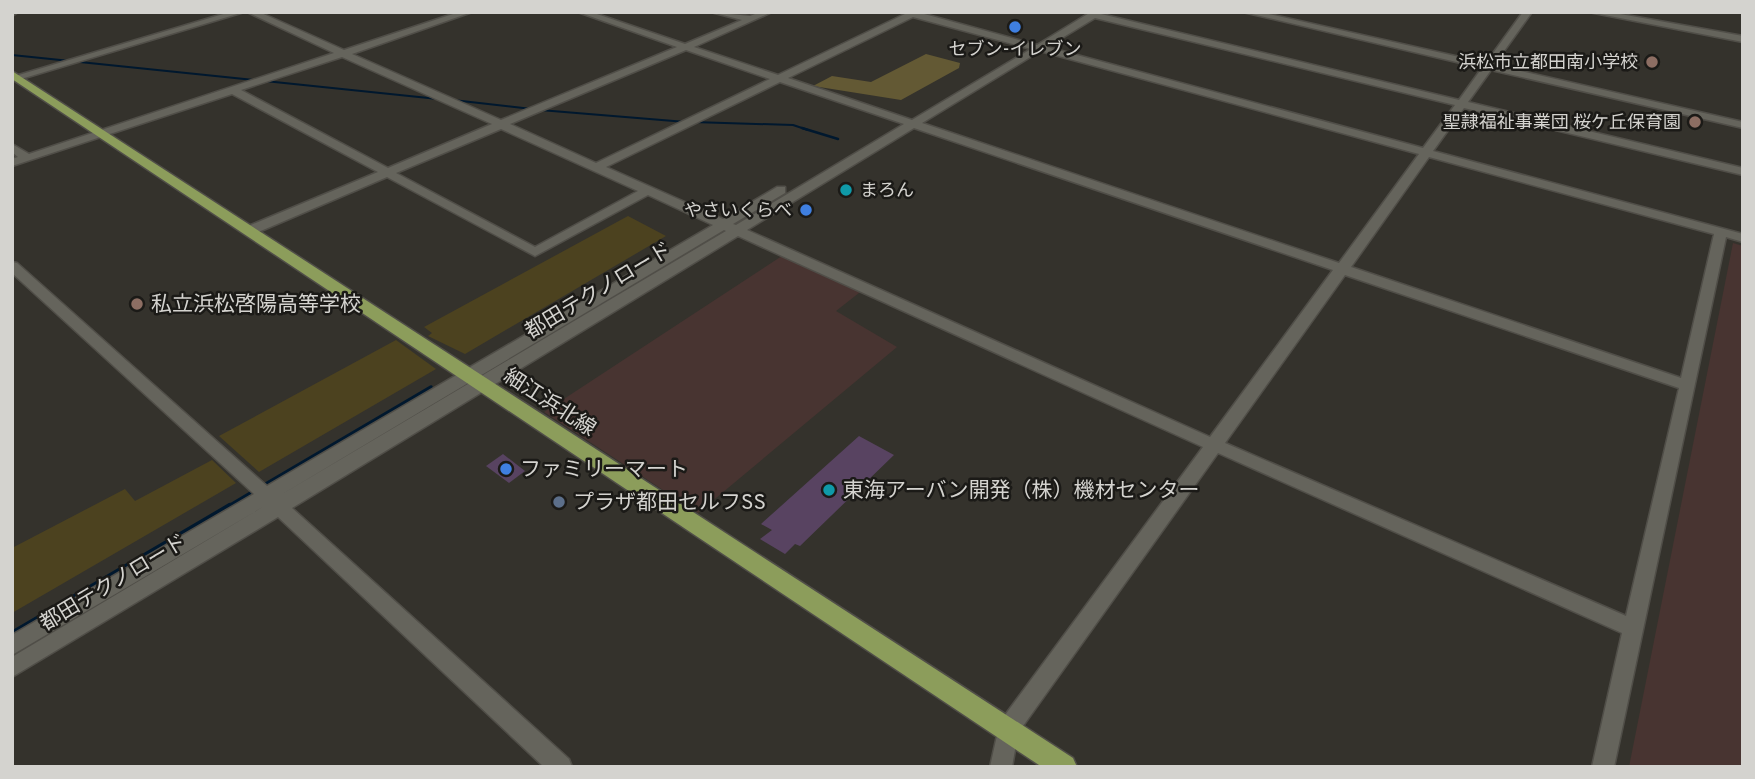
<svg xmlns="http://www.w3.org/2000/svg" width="1755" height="779" font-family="Overpass,'Noto Sans JP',sans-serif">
	<rect width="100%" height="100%" fill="#34322c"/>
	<g fill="#483431">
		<path d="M1733 243 1743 246V767H1629Z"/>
		<path d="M785 254 864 289 836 311 897 347 698 513 544 412Z"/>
	</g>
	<g fill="#4c421f">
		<path d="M628 216 666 236 465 354 428 336 432 333 424 327Z"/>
		<path d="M396 340 436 369 259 472 219 436Z"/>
		<path d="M212 460 236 483 12 613V548L125 489 135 501Z"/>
	</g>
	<path fill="#635934" d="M926 54 960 63 959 68 901 100 813 86 832 76 871 82Z"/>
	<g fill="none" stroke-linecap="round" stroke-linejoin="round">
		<g stroke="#00182e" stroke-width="2">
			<path d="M12 55 254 80"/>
			<path d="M265 81 438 99"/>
			<path d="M453 100 532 109"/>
			<path d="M540 110 686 122"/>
			<path d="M693 122 793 125 808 130"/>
		</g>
		<path stroke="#00182e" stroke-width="2.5" d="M802 128 838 139"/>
		<g stroke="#00182e" stroke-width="3.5">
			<path d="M264 485 431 387"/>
			<path d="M227 507 254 491"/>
		</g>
		<path stroke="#00182e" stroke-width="4.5" d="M12 633 230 505"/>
	</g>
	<g fill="#584361">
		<path d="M859 436 894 455 800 546 795 544 785 554 760 539 772 530 761 524Z"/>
		<path d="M503 454 525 471 509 483 486 466Z"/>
	</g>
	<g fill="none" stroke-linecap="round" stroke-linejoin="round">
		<g stroke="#504e48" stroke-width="3">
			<g id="minor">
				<path d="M12 12H18L12 16Z"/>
				<path d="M230 12H244L21 79 12 77Z"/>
				<path d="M247 12H259L344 50 459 12H472L352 54 501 120 677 47 578 12H591L685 44 742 20 711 12 750 16 760 12H772L694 47 778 75 905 14 902 12H917L1037 45 1091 12H1102L1101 14 1459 100 1482 68 1243 12H1260L1486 63 1523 12H1532L1494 65 1743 122V128L1491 70 1468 102 1743 168V175L1464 108 1433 151 1743 234V242L1726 237 1614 767H1592L1622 633 1218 453 1018 733 1012 767H990L1000 722 1203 447 738 236 292 508 569 759 572 767H544L278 517 12 677V657L266 505 12 655V635L254 494 12 273V262L17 263 267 486 713 225 648 195 535 256 387 177 256 233H246V227L378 172 232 94 12 166V159L18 157 12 152V144L29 154 334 53ZM913 17 1031 49 912 120 788 78ZM1095 18 1455 105 1423 148 1047 47ZM686 50 770 79 596 163 510 124ZM1040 51 1419 154 1339 263 922 123ZM342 57 492 124 388 168 241 90ZM780 82 904 124 736 225 733 224 785 193V187H777L723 219 606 167ZM914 128 1333 270 1210 437 747 230ZM501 129 638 191 535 247 396 173ZM1429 157 1714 234 1681 378 1351 267ZM724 230 726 231 279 496ZM1345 275 1679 388 1626 616 1225 443Z"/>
				<path d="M1589 12H1609L1743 36V42Z"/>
			</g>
		</g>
		<g stroke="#504e48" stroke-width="3">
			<path id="major" d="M12 71 1073 758 1077 767H1042L12 79Z"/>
		</g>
		<use href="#minor" fill="#65645c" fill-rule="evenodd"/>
		<use href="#major" fill="#8c9d5b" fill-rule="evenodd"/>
	</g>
	<g fill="#3f7fe0" stroke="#1b1a17" stroke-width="2.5">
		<circle cx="1015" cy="27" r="7"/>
		<circle cx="806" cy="210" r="7"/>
		<circle cx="506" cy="469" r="7"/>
	</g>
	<g fill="#8d6e63" stroke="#1b1a17" stroke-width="2.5">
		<circle cx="1652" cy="62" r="7"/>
		<circle cx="1695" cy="122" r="7"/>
		<circle cx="137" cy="304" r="7"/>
	</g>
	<g fill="#0f9aa8" stroke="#1b1a17" stroke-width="2.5">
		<circle cx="846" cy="190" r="7"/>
		<circle cx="829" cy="490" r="7"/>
	</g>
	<circle fill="#5c6f8a" stroke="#1b1a17" stroke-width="2.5" cx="559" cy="502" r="7"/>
	<g text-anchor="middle" stroke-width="5" stroke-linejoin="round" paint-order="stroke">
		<g font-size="18" fill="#d4d3cf" stroke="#1b1a17" text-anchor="end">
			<text x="1015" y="55" text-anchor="middle">セブン-イレブン</text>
			<text x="1638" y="68">浜松市立都田南小学校</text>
			<text x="1681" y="128">聖隷福祉事業団 桜ケ丘保育園</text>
			<text x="860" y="196" text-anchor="start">まろん</text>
			<text x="792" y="216">やさいくらべ</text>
		</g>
		<g font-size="21" fill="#d4d3cf" stroke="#1b1a17">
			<text transform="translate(598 290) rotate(-31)" y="7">都田テクノロード</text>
			<text transform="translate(550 402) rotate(33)" y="7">細江浜北線</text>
			<text transform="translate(113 582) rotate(-31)" y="7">都田テクノロード</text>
		</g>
		<g font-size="21" fill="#d4d3cf" stroke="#1b1a17" text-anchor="start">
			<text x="151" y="311">私立浜松啓陽高等学校</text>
			<text x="520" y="476">ファミリーマート</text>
			<text x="843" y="497">東海アーバン開発（株）機材センター</text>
			<text x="573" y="509">プラザ都田セルフSS</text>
		</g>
	</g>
	<rect width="1755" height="779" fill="none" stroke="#d4d3cf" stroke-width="28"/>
</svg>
